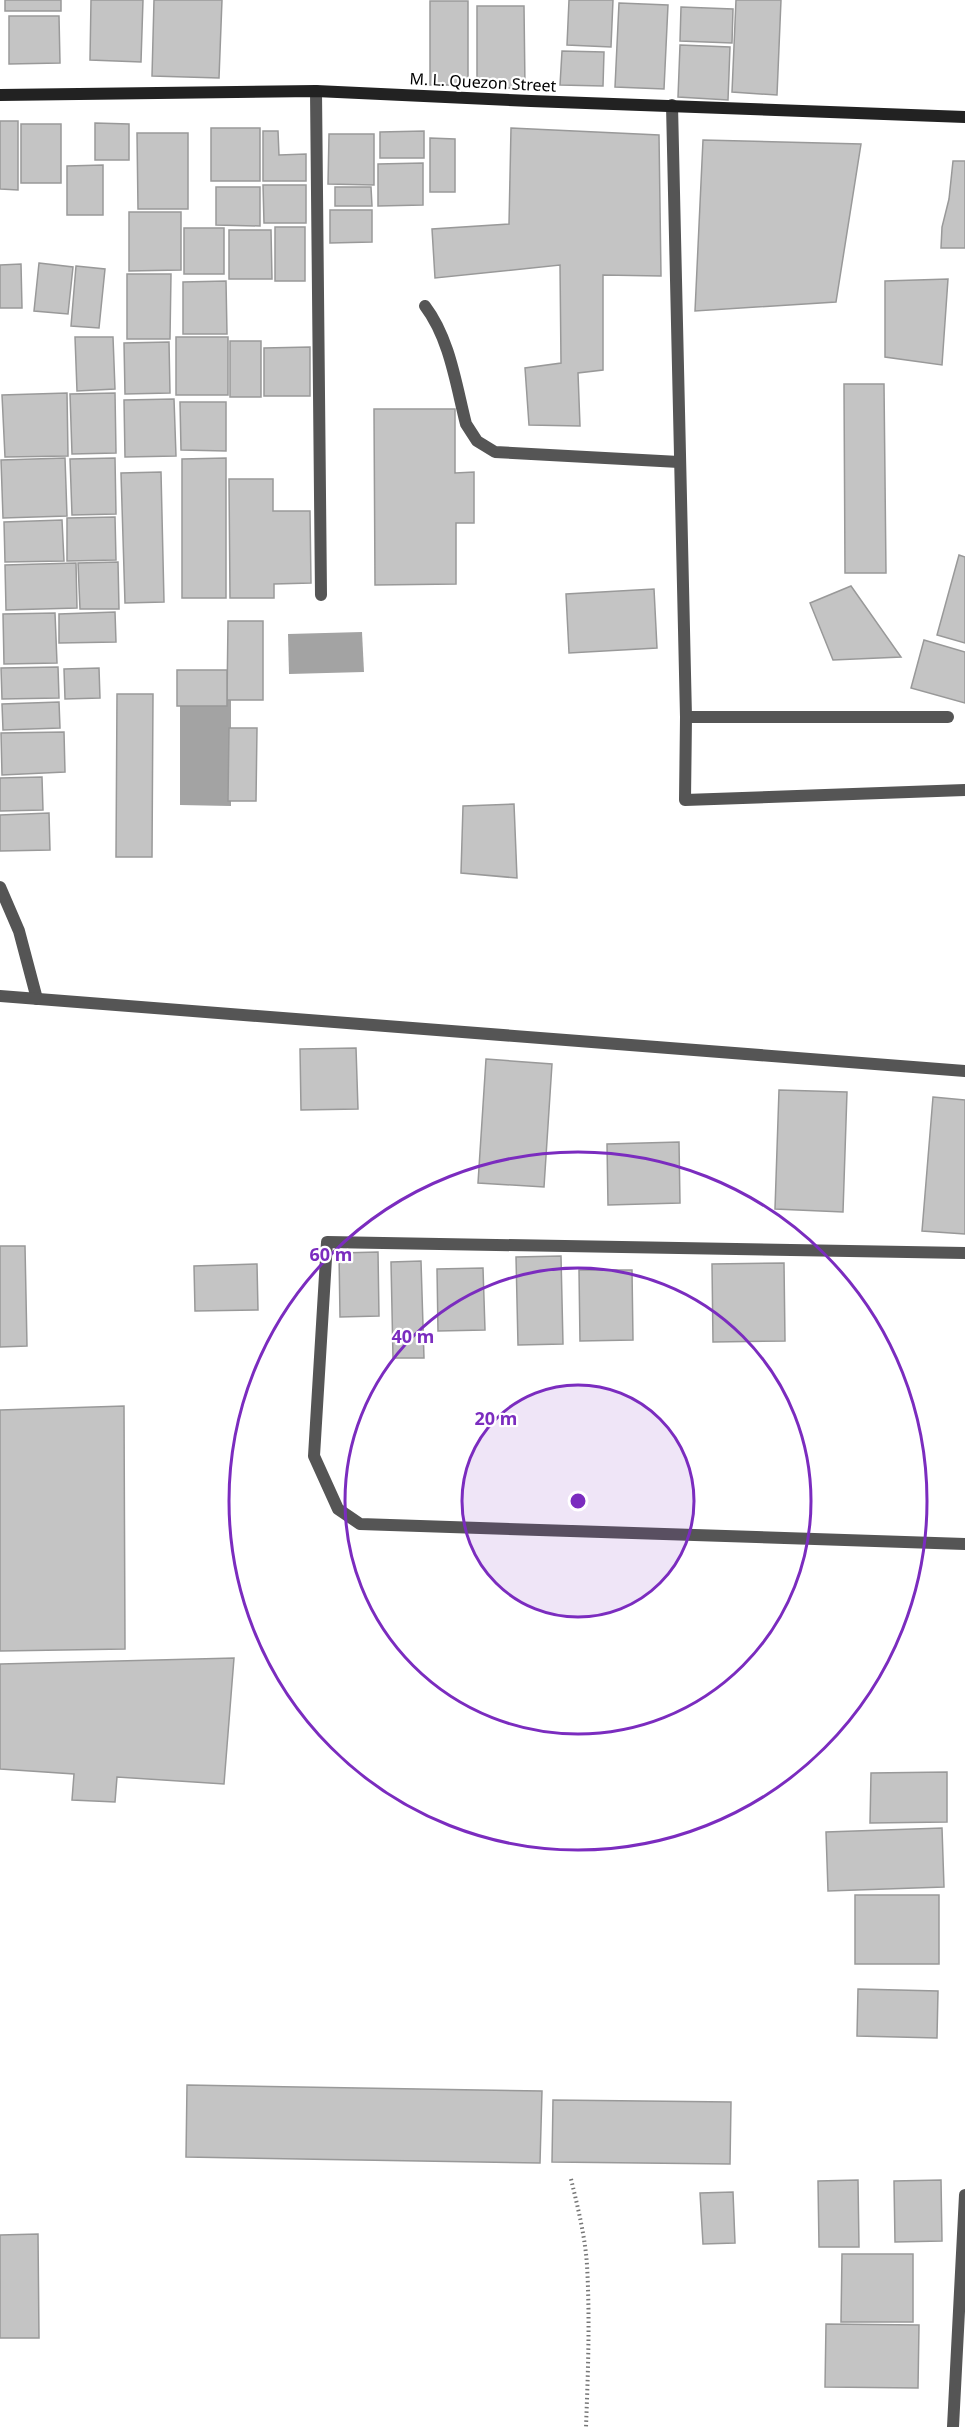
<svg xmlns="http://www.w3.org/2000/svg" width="965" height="2427" font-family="'Noto Sans',sans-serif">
	<rect width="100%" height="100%" fill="#fff"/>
	<g fill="#a3a3a3">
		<path d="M362 632 364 672 289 674 288 634Z"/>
		<path d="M231 700V806L180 805V701Z"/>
	</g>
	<g fill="#c4c4c4" stroke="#999" stroke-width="1.5">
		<rect x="5" y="0" width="56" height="11"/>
		<path d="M91 0H143L141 62 90 60Z"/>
		<path d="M154 0H222L219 78 152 76Z"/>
		<path d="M569 0H613L611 47 567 45Z"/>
		<path d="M736 0H781L777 95 732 92Z"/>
		<rect x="430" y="1" width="38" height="84"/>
		<path d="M619 3 668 5 664 89 615 87Z"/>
		<path d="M477 6H524L525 88H477Z"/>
		<path d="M681 7 733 9 732 43 680 41Z"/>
		<path d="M9 16H59L60 63 9 64Z"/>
		<path d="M680 45 730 47 728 100 678 97Z"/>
		<path d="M562 51 604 52 603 86 560 85Z"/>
		<path d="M0 121H18V190L0 189Z"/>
		<path d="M95 123 129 124V160H95Z"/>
		<rect x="21" y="124" width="40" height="59"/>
		<rect x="211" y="128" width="49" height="53"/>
		<path d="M511 128 659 135 661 276 603 275V370L578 373 580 426 529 425 525 368 561 363 560 265 435 278 432 229 509 224Z"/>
		<path d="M263 131H278L279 155 306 154V181H263Z"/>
		<path d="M424 131V158H380V132Z"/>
		<path d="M137 133H188V209H138Z"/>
		<path d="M329 134H374V185L328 184Z"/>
		<path d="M430 138 455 139V192H430Z"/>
		<path d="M703 140 861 144 836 302 695 311Z"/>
		<path d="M953 161H965V248H941L942 227 949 199Z"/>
		<path d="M423 163V205L378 206V164Z"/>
		<path d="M103 165V215H67V166Z"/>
		<path d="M263 185H306V223H264Z"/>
		<path d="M216 187H260V226L216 225Z"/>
		<path d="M335 187H371L372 206H335Z"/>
		<path d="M330 210H372V242L330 243Z"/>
		<path d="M129 212H181V270L129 271Z"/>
		<rect x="275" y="227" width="30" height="54"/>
		<rect x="184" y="228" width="40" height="46"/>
		<path d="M229 230H271L272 279H229Z"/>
		<path d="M39 263 73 267 68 314 34 311Z"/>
		<path d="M21 264 22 308H0V265Z"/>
		<path d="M76 266 105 269 99 328 71 326Z"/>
		<path d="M127 274H171L170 339H127Z"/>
		<path d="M948 279 942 365 885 357V281Z"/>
		<path d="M226 281 227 334H183V282Z"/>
		<path d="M75 337H113L115 389 77 391Z"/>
		<rect x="176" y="337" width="52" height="58"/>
		<rect x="230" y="341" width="31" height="56"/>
		<path d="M169 342 170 393 125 394 124 343Z"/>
		<path d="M310 347V396H264V348Z"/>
		<path d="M844 384H884L886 573H845Z"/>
		<path d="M67 393 68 456 5 457 2 395Z"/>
		<path d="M115 393 116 453 72 454 70 394Z"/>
		<path d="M174 399 176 456 125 457 124 400Z"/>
		<path d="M180 402H226V451L181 450Z"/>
		<path d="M374 409H455V473L474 472V523H456V584L375 585Z"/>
		<path d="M65 458 67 516 3 518 1 460Z"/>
		<path d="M115 458 116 514 72 515 70 459Z"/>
		<path d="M226 458V598H182V459Z"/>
		<path d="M161 472 164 602 125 603 121 473Z"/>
		<path d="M229 479H273V511H310L311 583 274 584V598H230Z"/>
		<path d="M115 517 116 560 67 561V518Z"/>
		<path d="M62 520 64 561 5 562 4 522Z"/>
		<path d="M959 555 965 557V643L937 635Z"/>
		<path d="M118 562 119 609H80L78 563Z"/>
		<path d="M76 563 77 608 6 610 5 565Z"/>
		<path d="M851 586 901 657 833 660 810 603Z"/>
		<path d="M654 589 657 648 569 653 566 594Z"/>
		<path d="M115 612 116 642 59 643V614Z"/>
		<path d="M55 613 57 663 4 664 3 614Z"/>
		<path d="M228 621H263V700H227Z"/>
		<path d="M924 640 965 652V703L911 688Z"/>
		<path d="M58 667 59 698 2 699 1 668Z"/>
		<path d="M99 668 100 698 65 699 64 669Z"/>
		<rect x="177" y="670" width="50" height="36"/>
		<path d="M117 694H153L152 857H116Z"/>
		<path d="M59 702 60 728 3 730 2 704Z"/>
		<path d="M229 728H257L256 801H228Z"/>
		<path d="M64 732 65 772 2 775 1 733Z"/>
		<path d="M42 777 43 810 0 811V778Z"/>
		<path d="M514 804 517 878 461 873 463 806Z"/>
		<path d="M49 813 50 850 0 851V815Z"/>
		<path d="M356 1048 358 1109 301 1110 300 1049Z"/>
		<path d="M486 1059 552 1064 544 1187 478 1183Z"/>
		<path d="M779 1090 847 1092 843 1212 775 1209Z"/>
		<path d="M933 1097 965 1100V1234L922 1231Z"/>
		<path d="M679 1142 680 1203 608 1205 607 1144Z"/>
		<path d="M0 1246H25L27 1346 0 1347Z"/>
		<path d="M378 1252 379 1316 340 1317 339 1253Z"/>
		<path d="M561 1256 563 1344 518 1345 516 1257Z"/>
		<path d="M421 1261 424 1358H393L391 1262Z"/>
		<path d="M784 1263 785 1341 713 1342 712 1264Z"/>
		<path d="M257 1264 258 1310 195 1311 194 1266Z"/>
		<path d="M483 1268 485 1330 438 1331 437 1269Z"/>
		<path d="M579 1270H632L633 1340 580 1341Z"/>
		<path d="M124 1406 125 1649 0 1651V1410Z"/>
		<path d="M234 1658 224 1784 117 1777 115 1802 72 1800 74 1774 0 1769V1664Z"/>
		<path d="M947 1772V1822L870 1823 871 1773Z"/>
		<path d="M942 1828 944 1887 828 1891 826 1832Z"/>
		<rect x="855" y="1895" width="84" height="69"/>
		<path d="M858 1989 938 1991 937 2038 857 2036Z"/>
		<path d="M187 2085 542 2091 540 2163 186 2157Z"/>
		<path d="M553 2100 731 2102 730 2164 552 2162Z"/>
		<path d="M858 2180 859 2247H819L818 2181Z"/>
		<path d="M941 2180 942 2241 895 2242 894 2181Z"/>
		<path d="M733 2192 735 2243 703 2244 700 2193Z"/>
		<path d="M38 2234 39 2338H0V2235Z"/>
		<path d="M842 2254H913V2322H841Z"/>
		<path d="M826 2324 919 2325 918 2388 825 2387Z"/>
	</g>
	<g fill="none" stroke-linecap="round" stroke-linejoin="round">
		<path stroke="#777" stroke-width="4" stroke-dasharray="1.5 3" stroke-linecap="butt" d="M571 2179C578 2208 585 2236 587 2265 590 2319 588 2373 586 2427"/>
		<g stroke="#555" stroke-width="12">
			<path d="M425 306C450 339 456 385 466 424L477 441 495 452 679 462"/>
			<path d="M686 717H948"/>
		</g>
		<g stroke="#555" stroke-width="12">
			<path d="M316 91 321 595"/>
			<path d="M672 105 686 717 685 800 965 790"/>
			<path d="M0 887 19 931 37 999"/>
			<path d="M0 996 965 1071"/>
			<path d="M965 1253 327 1242 314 1456 338 1509 360 1524 965 1544"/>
			<path d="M953 2427 965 2195"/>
		</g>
		<path stroke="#222" stroke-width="12" d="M0 95 316 91 531 101 965 117"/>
	</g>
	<circle cx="578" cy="1501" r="116" fill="#7b2cbf" fill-opacity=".12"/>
	<g fill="none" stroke="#7b2cbf" stroke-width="3">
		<circle cx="578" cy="1501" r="116"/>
		<circle cx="578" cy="1501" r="233"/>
		<circle cx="578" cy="1501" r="349"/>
	</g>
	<g text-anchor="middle" stroke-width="4.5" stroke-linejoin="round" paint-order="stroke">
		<g font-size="16" fill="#000" stroke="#fff">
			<text transform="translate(483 82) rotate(3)" y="6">M. L. Quezon Street</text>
		</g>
	</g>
	<circle cx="578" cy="1501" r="9" fill="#7b2cbf" stroke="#fff" stroke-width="3"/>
	<g font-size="18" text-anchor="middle" font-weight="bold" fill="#7b2cbf" stroke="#fff" stroke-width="4.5" stroke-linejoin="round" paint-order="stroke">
		<text x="331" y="1261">60 m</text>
		<text x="413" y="1343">40 m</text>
		<text x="496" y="1425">20 m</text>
	</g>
</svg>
